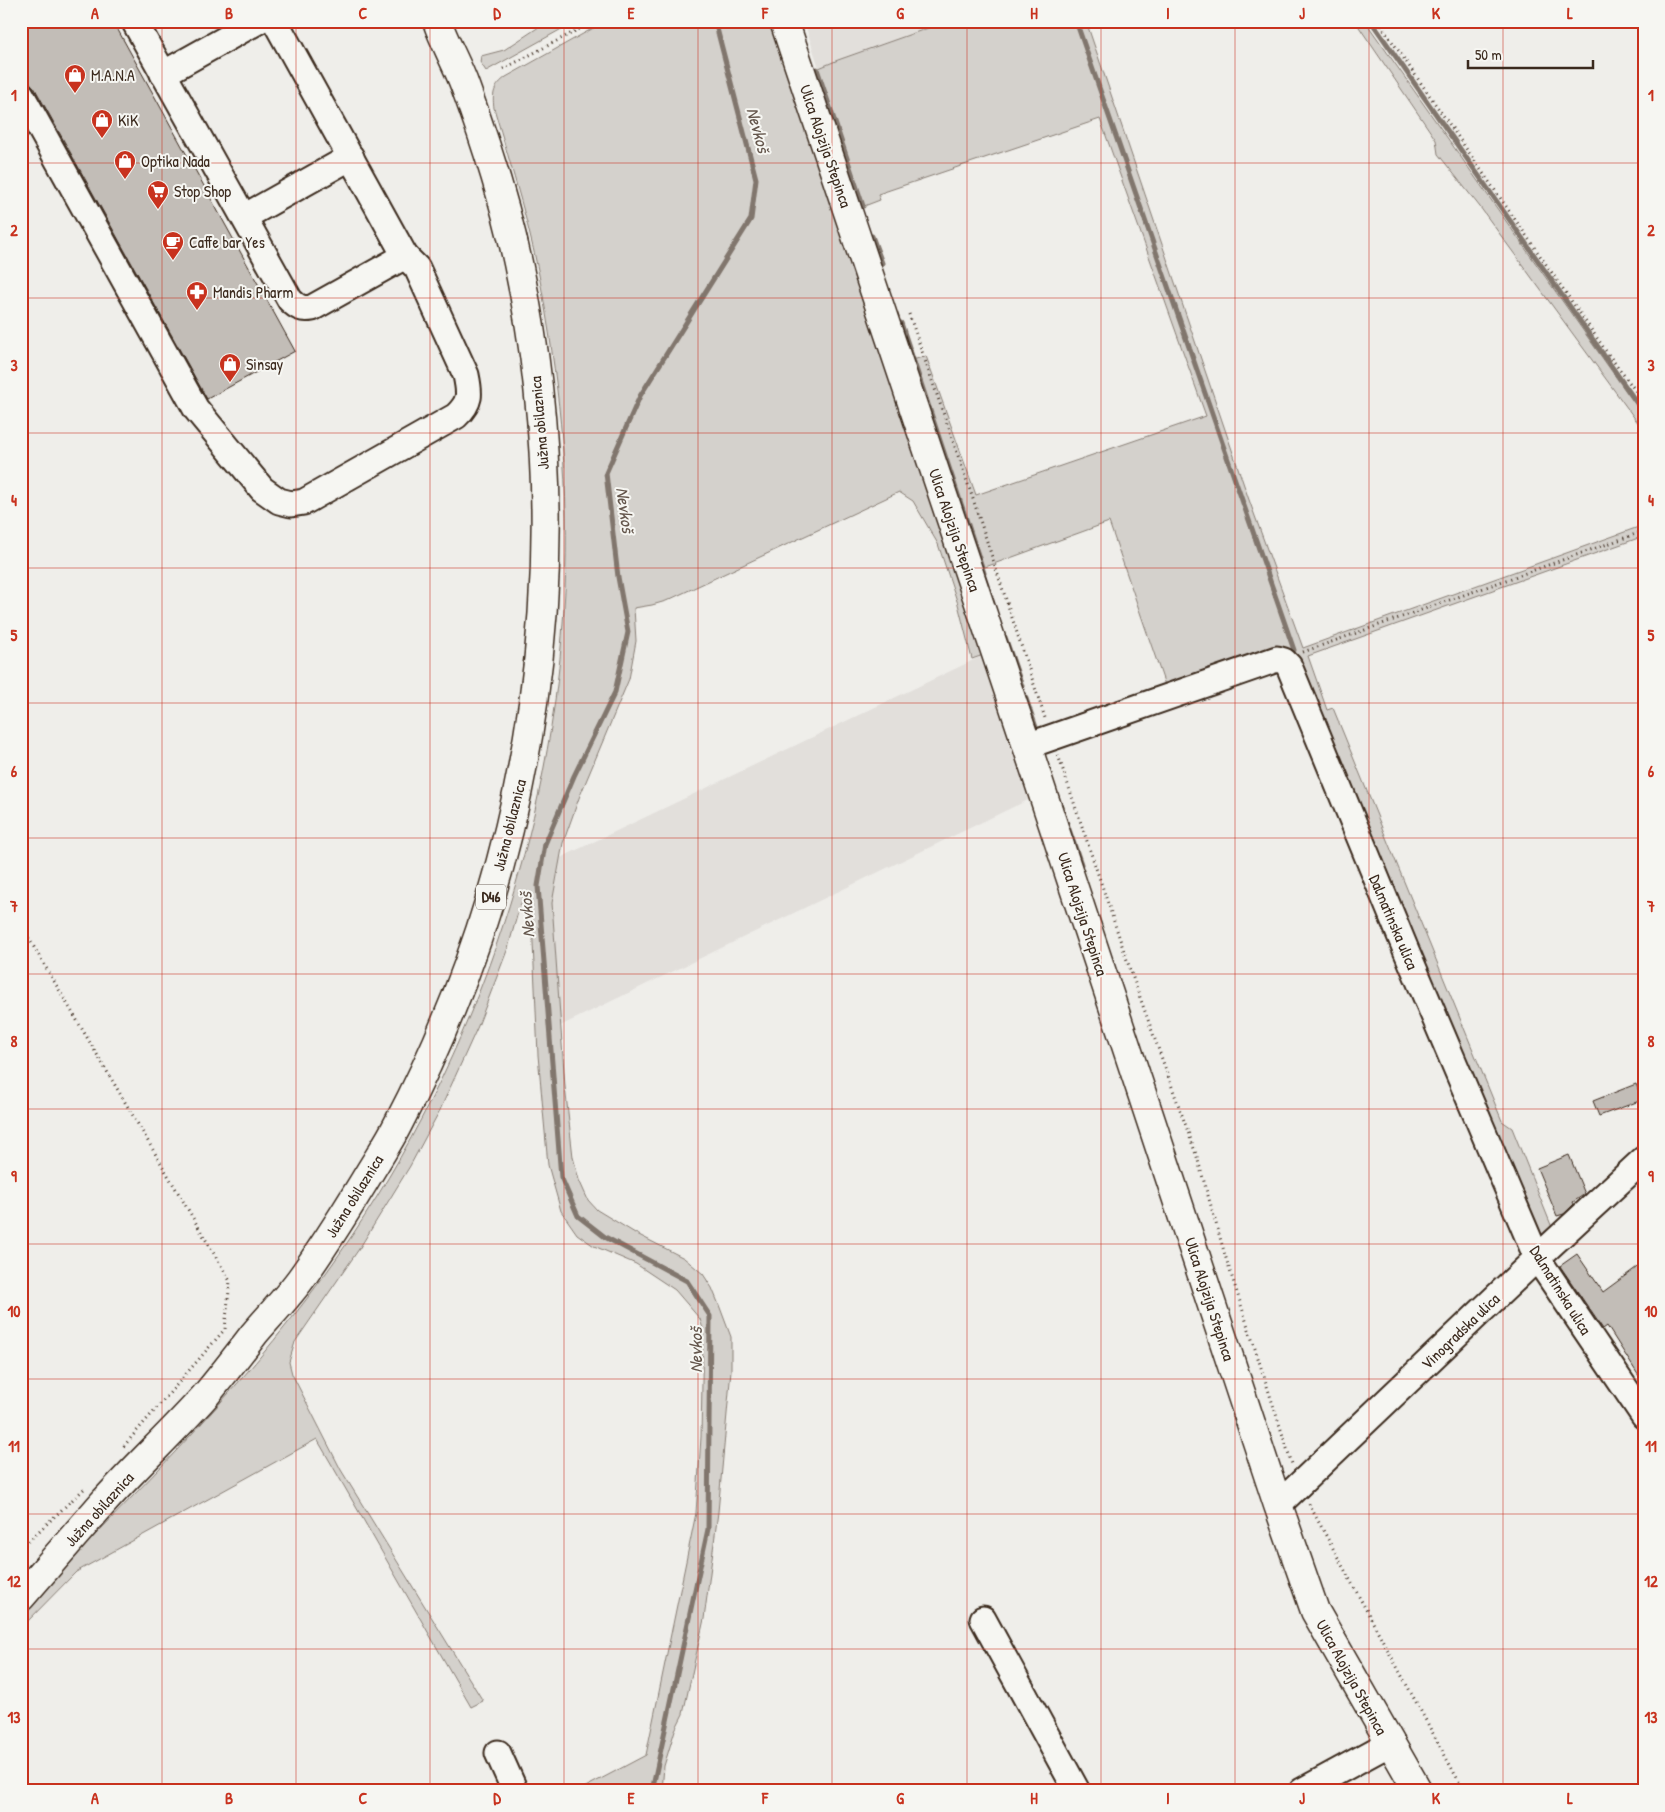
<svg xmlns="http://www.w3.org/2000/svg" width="1665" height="1812" font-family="'Patrick Hand',sans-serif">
	<rect width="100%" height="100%" fill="#efeeea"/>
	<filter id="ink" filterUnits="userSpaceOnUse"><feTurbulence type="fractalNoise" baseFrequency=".02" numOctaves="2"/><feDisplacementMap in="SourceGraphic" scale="10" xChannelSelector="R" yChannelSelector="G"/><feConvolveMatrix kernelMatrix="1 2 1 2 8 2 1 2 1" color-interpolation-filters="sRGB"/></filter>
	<g filter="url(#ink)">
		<g fill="#e2dfdb">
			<path d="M804 21H948L838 60 819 68Z"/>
			<path d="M986 654 1032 798 560 1026 552 903 560 858Z"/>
		</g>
		<g fill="#d4d1cc" stroke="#887e75">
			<path d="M548 21H576L486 71 480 62 481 56 504 50Z"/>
			<path d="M606 21H774L986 654 972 659 958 604 938 544 913 501 899 492 666 601 652 605 634 608 636 641 629 679 579 798 563 843 552 903 565 1086 573 1157 579 1180 588 1200 597 1210 635 1233 684 1258 703 1274 712 1288 719 1305 731 1337V1370L718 1512 704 1619 683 1714 675 1730 664 1766 662 1791H578L646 1755 696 1513 701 1437 703 1329 700 1319 675 1290 636 1264 594 1246 577 1234 561 1211 548 1165 538 1055 532 920 530 901 525 898 520 905 508 948 478 1026 440 1110 410 1166 359 1249 295 1342 289 1362 292 1374 341 1470 483 1701 471 1707 317 1439 76 1572 21 1628V1611C126 1502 237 1396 326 1273 469 1075 554 834 565 590 570 492 560 392 543 296 532 232 512 170 494 108 492 93 494 86 506 77Z"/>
			<path d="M948 21H1086L1248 497 1303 648 1644 525V536L1308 656 1327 710 1333 708 1502 1121 1512 1128 1555 1235 1540 1247 1286 649 1166 688 1109 522 977 570 906 362 926 356 976 495 1206 416 1100 119 878 194 880 200 859 208 815 75 819 68 838 60Z"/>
			<path d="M1355 21H1365L1644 417V431L1480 207 1438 154 1436 140Z"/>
		</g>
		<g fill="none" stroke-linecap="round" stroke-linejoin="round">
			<g stroke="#81766d" stroke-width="5">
				<path d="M1076 21 1294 650"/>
				<path d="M1371 21 1644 413"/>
				<path d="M817 69 863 206"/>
				<path d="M872 236 882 263"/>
				<path d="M901 323 984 573"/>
				<path d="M1005 637 1022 686"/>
				<path d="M1024 693 1038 733"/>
				<path d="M1063 812 1081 864"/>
				<path d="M652 1791 708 1529 710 1316 687 1281 605 1237 578 1216 561 1177 538 886 545 844 574 776 615 692 628 632 618 577 606 473 640 396 751 219 756 179 715 21"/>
			</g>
		</g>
		<g fill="#c2bdb7" stroke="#3b2a1e">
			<path d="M21 21H113L295 351 207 399 34 87 28 82 21 69Z"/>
			<path d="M1636 1084 1642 1100 1599 1116 1593 1101Z"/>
			<path d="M1569 1155 1585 1194 1573 1202 1574 1204 1564 1214 1557 1216 1537 1168Z"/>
			<path d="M1577 1254 1603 1292 1644 1262V1384L1607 1326 1603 1329 1560 1266Z"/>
		</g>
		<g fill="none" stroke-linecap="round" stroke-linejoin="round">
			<g stroke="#3b2a1e" stroke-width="29">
				<g id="minor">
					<path d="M134 21 290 300C297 307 302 310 312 308L405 256 275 21"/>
					<path d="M163 74 258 21"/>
					<path d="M21 94 196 409 262 489 279 501 291 504 304 502 456 416C471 402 470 394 466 375L417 268 405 256"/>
					<path d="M244 217 351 157"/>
					<path d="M1027 746 1277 659 1284 661 1289 666 1406 950 1537 1258 1644 1416"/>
					<path d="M1278 1505 1537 1258 1644 1159"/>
					<path d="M983 1619 1077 1791"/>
					<path d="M498 1753 515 1791"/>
					<path d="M1302 1791 1390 1743"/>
				</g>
			</g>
			<g stroke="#3b2a1e" stroke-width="31">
				<g id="major">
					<path d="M784 21 1027 746 1278 1505 1315 1611 1418 1791"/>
					<path d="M21 1597C48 1566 75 1535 102 1504 135 1467 172 1433 205 1396 222 1376 238 1355 254 1334 271 1314 290 1295 305 1273 328 1240 350 1205 371 1170 380 1155 390 1140 398 1124 536 860 580 554 518 263 505 203 486 143 465 86 457 64 445 44 437 21"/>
				</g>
			</g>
			<g stroke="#3b2a1e" stroke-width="3" stroke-dasharray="1 4" stroke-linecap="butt">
				<path d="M1378 21 1608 354 1644 402"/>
				<path d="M503 69 595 21"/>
				<path d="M909 314 972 496 1045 718"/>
				<path d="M1303 652 1644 531"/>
				<path d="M1058 755 1132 975 1197 1157 1225 1255 1292 1464"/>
				<path d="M21 925 230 1281 225 1329 123 1447"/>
				<path d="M1309 1504 1464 1791"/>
				<path d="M21 1548 85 1488"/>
			</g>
			<use href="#minor" stroke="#f6f6f2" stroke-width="25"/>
			<use href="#major" stroke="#f6f6f2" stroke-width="28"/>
		</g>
	</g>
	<path fill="none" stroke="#c8321e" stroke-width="1" stroke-opacity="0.55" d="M162 21V1791M296 21V1791M430 21V1791M564 21V1791M698 21V1791M832 21V1791M967 21V1791M1101 21V1791M1235 21V1791M1369 21V1791M1503 21V1791M21 163H1644M21 298H1644M21 433H1644M21 568H1644M21 703H1644M21 838H1644M21 974H1644M21 1109H1644M21 1244H1644M21 1379H1644M21 1514H1644M21 1649H1644"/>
	<defs>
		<g id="shop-pin" transform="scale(1.125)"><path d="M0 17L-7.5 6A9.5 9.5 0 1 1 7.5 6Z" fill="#c8321e" stroke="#f6f6f2"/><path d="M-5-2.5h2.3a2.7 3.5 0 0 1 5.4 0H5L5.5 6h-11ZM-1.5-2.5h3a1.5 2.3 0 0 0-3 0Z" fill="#fff"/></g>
		<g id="supermarket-pin" transform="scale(1.125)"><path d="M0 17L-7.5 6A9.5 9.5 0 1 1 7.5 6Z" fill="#c8321e" stroke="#f6f6f2"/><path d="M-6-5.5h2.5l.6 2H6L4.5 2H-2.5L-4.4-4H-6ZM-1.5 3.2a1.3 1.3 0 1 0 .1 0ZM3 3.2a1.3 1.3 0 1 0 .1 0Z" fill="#fff"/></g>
		<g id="cafe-pin" transform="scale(1.125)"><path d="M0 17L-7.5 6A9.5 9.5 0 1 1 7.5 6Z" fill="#c8321e" stroke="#f6f6f2"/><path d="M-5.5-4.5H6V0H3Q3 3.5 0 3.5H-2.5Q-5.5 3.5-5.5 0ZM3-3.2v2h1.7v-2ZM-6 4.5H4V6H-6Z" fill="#fff"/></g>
		<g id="pharmacy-pin" transform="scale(1.125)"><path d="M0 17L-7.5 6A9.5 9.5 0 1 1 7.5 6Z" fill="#c8321e" stroke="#f6f6f2"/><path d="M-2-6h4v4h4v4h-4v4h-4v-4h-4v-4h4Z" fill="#fff"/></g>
	</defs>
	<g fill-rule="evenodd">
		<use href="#shop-pin" x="75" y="75"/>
		<use href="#shop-pin" x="102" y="120"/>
		<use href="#shop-pin" x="125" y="161"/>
		<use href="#supermarket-pin" x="158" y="191"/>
		<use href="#cafe-pin" x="173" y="242"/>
		<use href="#pharmacy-pin" x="197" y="292"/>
		<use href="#shop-pin" x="230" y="364"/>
	</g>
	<g text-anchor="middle" stroke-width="4" stroke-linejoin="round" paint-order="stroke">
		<rect fill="#f6f6f2" stroke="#73675e" stroke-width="1" x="476" y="884.5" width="30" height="25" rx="4"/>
		<g font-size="15" font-weight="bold" fill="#3b2a1e">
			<text x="491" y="902">D46</text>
		</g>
		<g font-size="16" fill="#3b2a1e" stroke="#f6f6f2" text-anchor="start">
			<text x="91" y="81">M.A.N.A</text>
			<text x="118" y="126">KiK</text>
			<text x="141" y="167">Optika Nada</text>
			<text x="174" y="197">Stop Shop</text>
			<text x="189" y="248">Caffe bar Yes</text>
			<text x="213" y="298">Mandis Pharm</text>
			<text x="246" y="370">Sinsay</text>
		</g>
		<g font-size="16" fill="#3b2a1e" stroke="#f6f6f2">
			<text transform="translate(826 146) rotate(71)" y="6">Ulica Alojzija Stepinca</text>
			<text transform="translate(539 423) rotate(-95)" y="6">Južna obilaznica</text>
			<text transform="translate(955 530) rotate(71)" y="6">Ulica Alojzija Stepinca</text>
			<text transform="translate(509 825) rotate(-76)" y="6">Južna obilaznica</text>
			<text transform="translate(1083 914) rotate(72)" y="6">Ulica Alojzija Stepinca</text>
			<text transform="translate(1394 922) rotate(67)" y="6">Dalmatinska ulica</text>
			<text transform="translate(354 1196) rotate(-58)" y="6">Južna obilaznica</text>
			<text transform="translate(1561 1290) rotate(58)" y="6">Dalmatinska ulica</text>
			<text transform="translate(1210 1299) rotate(72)" y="6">Ulica Alojzija Stepinca</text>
			<text transform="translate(1460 1331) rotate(-44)" y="6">Vinogradska ulica</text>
			<text transform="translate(99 1509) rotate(-48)" y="6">Južna obilaznica</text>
			<text transform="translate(1352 1677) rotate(61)" y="6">Ulica Alojzija Stepinca</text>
		</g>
		<g font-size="18" font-style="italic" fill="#64564c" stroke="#f6f6f2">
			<text transform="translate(758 130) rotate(75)" y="6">Nevkoš</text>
			<text transform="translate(625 510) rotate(82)" y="6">Nevkoš</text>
			<text transform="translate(527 915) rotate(-94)" y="6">Nevkoš</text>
			<text transform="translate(696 1350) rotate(-90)" y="6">Nevkoš</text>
		</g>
	</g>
	<rect width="1665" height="1812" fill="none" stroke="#f6f6f2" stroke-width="55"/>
	<path d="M1468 60v8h125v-8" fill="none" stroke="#3b2a1e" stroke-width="2.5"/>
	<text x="1475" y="60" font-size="15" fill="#3b2a1e" stroke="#f6f6f2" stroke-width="4" paint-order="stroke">50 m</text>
	<rect x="28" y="28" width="1610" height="1756" fill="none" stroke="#c8321e" stroke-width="2"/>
	<g font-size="16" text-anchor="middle" font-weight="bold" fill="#c8321e">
		<text x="95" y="19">A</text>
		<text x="229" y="19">B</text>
		<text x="363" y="19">C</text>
		<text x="497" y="19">D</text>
		<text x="631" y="19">E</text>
		<text x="765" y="19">F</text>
		<text x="900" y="19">G</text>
		<text x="1034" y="19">H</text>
		<text x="1168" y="19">I</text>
		<text x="1302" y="19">J</text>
		<text x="1436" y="19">K</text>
		<text x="1570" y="19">L</text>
		<text x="14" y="101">1</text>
		<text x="1651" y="101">1</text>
		<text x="14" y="236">2</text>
		<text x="1651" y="236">2</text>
		<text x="14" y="371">3</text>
		<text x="1651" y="371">3</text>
		<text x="14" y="506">4</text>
		<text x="1651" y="506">4</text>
		<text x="14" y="641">5</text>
		<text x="1651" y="641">5</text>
		<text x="14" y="777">6</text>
		<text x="1651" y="777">6</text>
		<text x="14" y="912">7</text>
		<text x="1651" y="912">7</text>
		<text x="14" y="1047">8</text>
		<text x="1651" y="1047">8</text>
		<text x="14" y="1182">9</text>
		<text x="1651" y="1182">9</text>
		<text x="14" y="1317">10</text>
		<text x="1651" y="1317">10</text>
		<text x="14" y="1452">11</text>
		<text x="1651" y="1452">11</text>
		<text x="14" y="1587">12</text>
		<text x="1651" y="1587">12</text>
		<text x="14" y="1723">13</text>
		<text x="1651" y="1723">13</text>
		<text x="95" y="1804">A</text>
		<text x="229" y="1804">B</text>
		<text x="363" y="1804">C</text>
		<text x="497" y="1804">D</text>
		<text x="631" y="1804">E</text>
		<text x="765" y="1804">F</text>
		<text x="900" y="1804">G</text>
		<text x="1034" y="1804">H</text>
		<text x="1168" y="1804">I</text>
		<text x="1302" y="1804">J</text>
		<text x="1436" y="1804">K</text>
		<text x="1570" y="1804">L</text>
	</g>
</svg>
